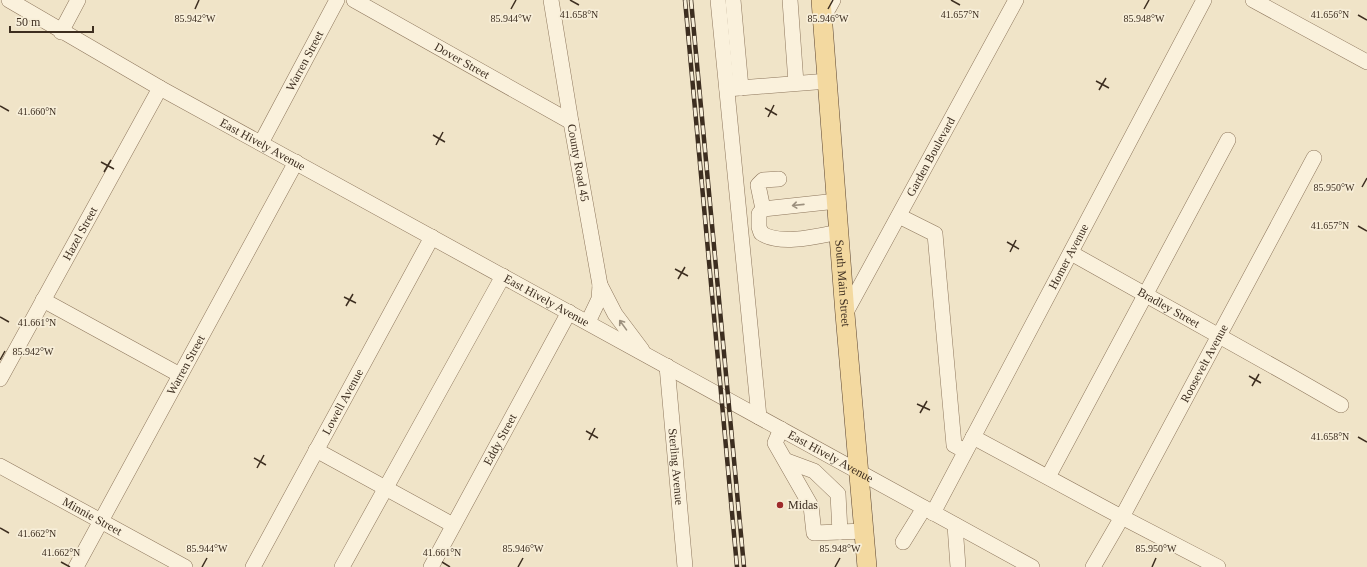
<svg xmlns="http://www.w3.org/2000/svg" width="1367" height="567" font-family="Georgia,serif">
	<rect width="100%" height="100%" fill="#f0e4c8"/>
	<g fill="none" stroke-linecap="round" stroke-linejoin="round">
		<g stroke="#8d765c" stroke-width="16">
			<g id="minor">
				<path id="s1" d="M9 0 160 88 1032 567"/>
				<path id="s2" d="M354 0 571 122"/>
				<path id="s3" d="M551 0 571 122 600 285 599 299 588 322"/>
				<path d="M718 0 759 417"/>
				<path d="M733 0 741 88"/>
				<path d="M790 0 796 83"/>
				<path d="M1253 0 1367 62"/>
				<path d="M823 18 833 0"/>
				<path d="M61 32 78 0"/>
				<path d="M727 89 828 81"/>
				<path id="s4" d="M261 143 337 0"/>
				<path d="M837 201 763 209 759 214V227L761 233C780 246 818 236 839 232"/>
				<path d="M763 209 758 185 763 180 779 179"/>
				<path d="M899 216 935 234 954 445 965 451"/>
				<path id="s5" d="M1071 253 1287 374 1341 405"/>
				<path d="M600 285 615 314 642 350"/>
				<path d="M43 300 180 375"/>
				<path id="s6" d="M845 314 1016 0"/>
				<path id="s7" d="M667 366 685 567"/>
				<path id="s8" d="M0 379 160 88"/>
				<path d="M781 429 775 443 811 506 814 533 865 531"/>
				<path d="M973 437 1112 512 1218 567"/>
				<path d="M316 450 453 525"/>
				<path d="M787 461 814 471 838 494 840 532"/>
				<path id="s9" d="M0 466 185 567"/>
				<path d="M1048 477 1228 140"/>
				<path id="s10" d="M933 513 1204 0"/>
				<path d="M955 525 958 567"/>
				<path d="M903 542 924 508"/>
				<path id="s11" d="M76 567 296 162"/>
				<path id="s12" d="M253 567 432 237"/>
				<path d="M342 567 503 276"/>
				<path id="s13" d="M431 567 569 312"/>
				<path id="s14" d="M1093 567 1122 517 1314 158"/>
			</g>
		</g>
		<g stroke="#5b4430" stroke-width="20">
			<g id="major">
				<path id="s15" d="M821 0 845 314 867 567"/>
			</g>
		</g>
		<use href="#minor" stroke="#faf1dc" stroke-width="15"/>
		<use href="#major" stroke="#f3d9a0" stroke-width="19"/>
		<g stroke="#3d2e20" stroke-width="4.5">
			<g id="rail">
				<path d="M685 0 737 567"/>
				<path d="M691 0 744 567"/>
			</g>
		</g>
		<use href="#rail" stroke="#f7eed8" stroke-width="3" stroke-dasharray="9" stroke-linecap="butt"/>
	</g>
	<defs><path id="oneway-shaft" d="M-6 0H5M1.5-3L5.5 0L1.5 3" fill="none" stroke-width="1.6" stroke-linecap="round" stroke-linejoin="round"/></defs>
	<g stroke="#9c907e">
		<use href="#oneway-shaft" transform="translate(798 205) rotate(174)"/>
		<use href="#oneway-shaft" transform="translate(623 325) rotate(-126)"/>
	</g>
	<path fill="none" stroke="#3d2e20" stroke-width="1.5" d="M570 0 579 5M951 0 960 5M195 9 199 0M511 9 516 0M828 9 833 0M1144 9 1149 0M1358 15 1367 20M1096 81 1109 88M1099 90 1106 78M0 106 9 111M765 108 777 115M768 117 774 105M433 135 445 142M436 145 443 132M101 162 114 169M104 172 111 160M1362 187 1367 178M1358 226 1367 231M1007 242 1019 249M1010 252 1016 240M675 269 688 276M678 279 685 267M344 297 356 303M346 306 353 294M0 317 9 322M0 360 5 351M1249 376 1261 383M1252 386 1259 374M917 404 930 410M920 413 927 401M586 431 598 438M1358 437 1367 442M589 440 595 428M254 458 266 465M257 468 264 455M0 528 9 533M61 562 70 567M442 562 450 567M202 567 207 558M518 567 523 558M835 567 840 558M1152 567 1156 558"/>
	<circle fill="#9e2a2b" stroke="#f7eed8" stroke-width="1.5" cx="780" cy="505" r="4"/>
	<g text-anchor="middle" stroke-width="3.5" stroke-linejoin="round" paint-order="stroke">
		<g font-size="12" fill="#3d2e20" stroke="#f7eed8">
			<text dy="4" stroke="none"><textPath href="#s4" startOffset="93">Warren Street</textPath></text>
			<text dy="4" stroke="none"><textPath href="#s2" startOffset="124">Dover Street</textPath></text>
			<text dy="4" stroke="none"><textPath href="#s1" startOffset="292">East Hively Avenue</textPath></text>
			<text dy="4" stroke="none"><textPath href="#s6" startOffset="179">Garden Boulevard</textPath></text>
			<text dy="4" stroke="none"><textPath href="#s3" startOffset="165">County Road 45</textPath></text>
			<text dy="4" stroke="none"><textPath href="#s8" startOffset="166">Hazel Street</textPath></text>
			<text dy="4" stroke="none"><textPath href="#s10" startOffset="290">Homer Avenue</textPath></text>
			<text dy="4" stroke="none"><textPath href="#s15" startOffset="284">South Main Street</textPath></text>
			<text dy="4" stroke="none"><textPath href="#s1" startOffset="616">East Hively Avenue</textPath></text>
			<text dy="4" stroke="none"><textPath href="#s5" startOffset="112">Bradley Street</textPath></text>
			<text dy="4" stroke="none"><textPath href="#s14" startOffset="232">Roosevelt Avenue</textPath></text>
			<text dy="4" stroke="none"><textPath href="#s11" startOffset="230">Warren Street</textPath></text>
			<text dy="4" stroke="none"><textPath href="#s12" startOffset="188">Lowell Avenue</textPath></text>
			<text dy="4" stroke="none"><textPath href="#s13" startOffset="145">Eddy Street</textPath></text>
			<text dy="4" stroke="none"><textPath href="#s1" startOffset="940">East Hively Avenue</textPath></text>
			<text dy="4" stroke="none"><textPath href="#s7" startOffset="101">Sterling Avenue</textPath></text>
			<text dy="4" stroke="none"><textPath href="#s9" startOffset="105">Minnie Street</textPath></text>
		</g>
		<g font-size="12" fill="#3d2e20" stroke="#f7eed8" text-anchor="start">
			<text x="788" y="509">Midas</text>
		</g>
	</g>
	<g font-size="10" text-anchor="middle" fill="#3d2e20" stroke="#f7eed8" stroke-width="3.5" stroke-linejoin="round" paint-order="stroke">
		<text x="1330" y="18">41.656°N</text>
		<text x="579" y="18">41.658°N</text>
		<text x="960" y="18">41.657°N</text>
		<text x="195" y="22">85.942°W</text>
		<text x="511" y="22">85.944°W</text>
		<text x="828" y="22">85.946°W</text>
		<text x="1144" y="22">85.948°W</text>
		<text x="37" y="115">41.660°N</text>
		<text x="1334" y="191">85.950°W</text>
		<text x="1330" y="229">41.657°N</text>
		<text x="37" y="326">41.661°N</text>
		<text x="33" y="355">85.942°W</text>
		<text x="1330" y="440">41.658°N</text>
		<text x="37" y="537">41.662°N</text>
		<text x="207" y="552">85.944°W</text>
		<text x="523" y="552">85.946°W</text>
		<text x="840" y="552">85.948°W</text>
		<text x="1156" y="552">85.950°W</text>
		<text x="61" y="556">41.662°N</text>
		<text x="442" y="556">41.661°N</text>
	</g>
	<path d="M10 26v6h83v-6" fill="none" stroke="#3d2e20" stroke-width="2"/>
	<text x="16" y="26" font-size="12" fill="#3d2e20" stroke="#f7eed8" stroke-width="3" paint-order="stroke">50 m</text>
</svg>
